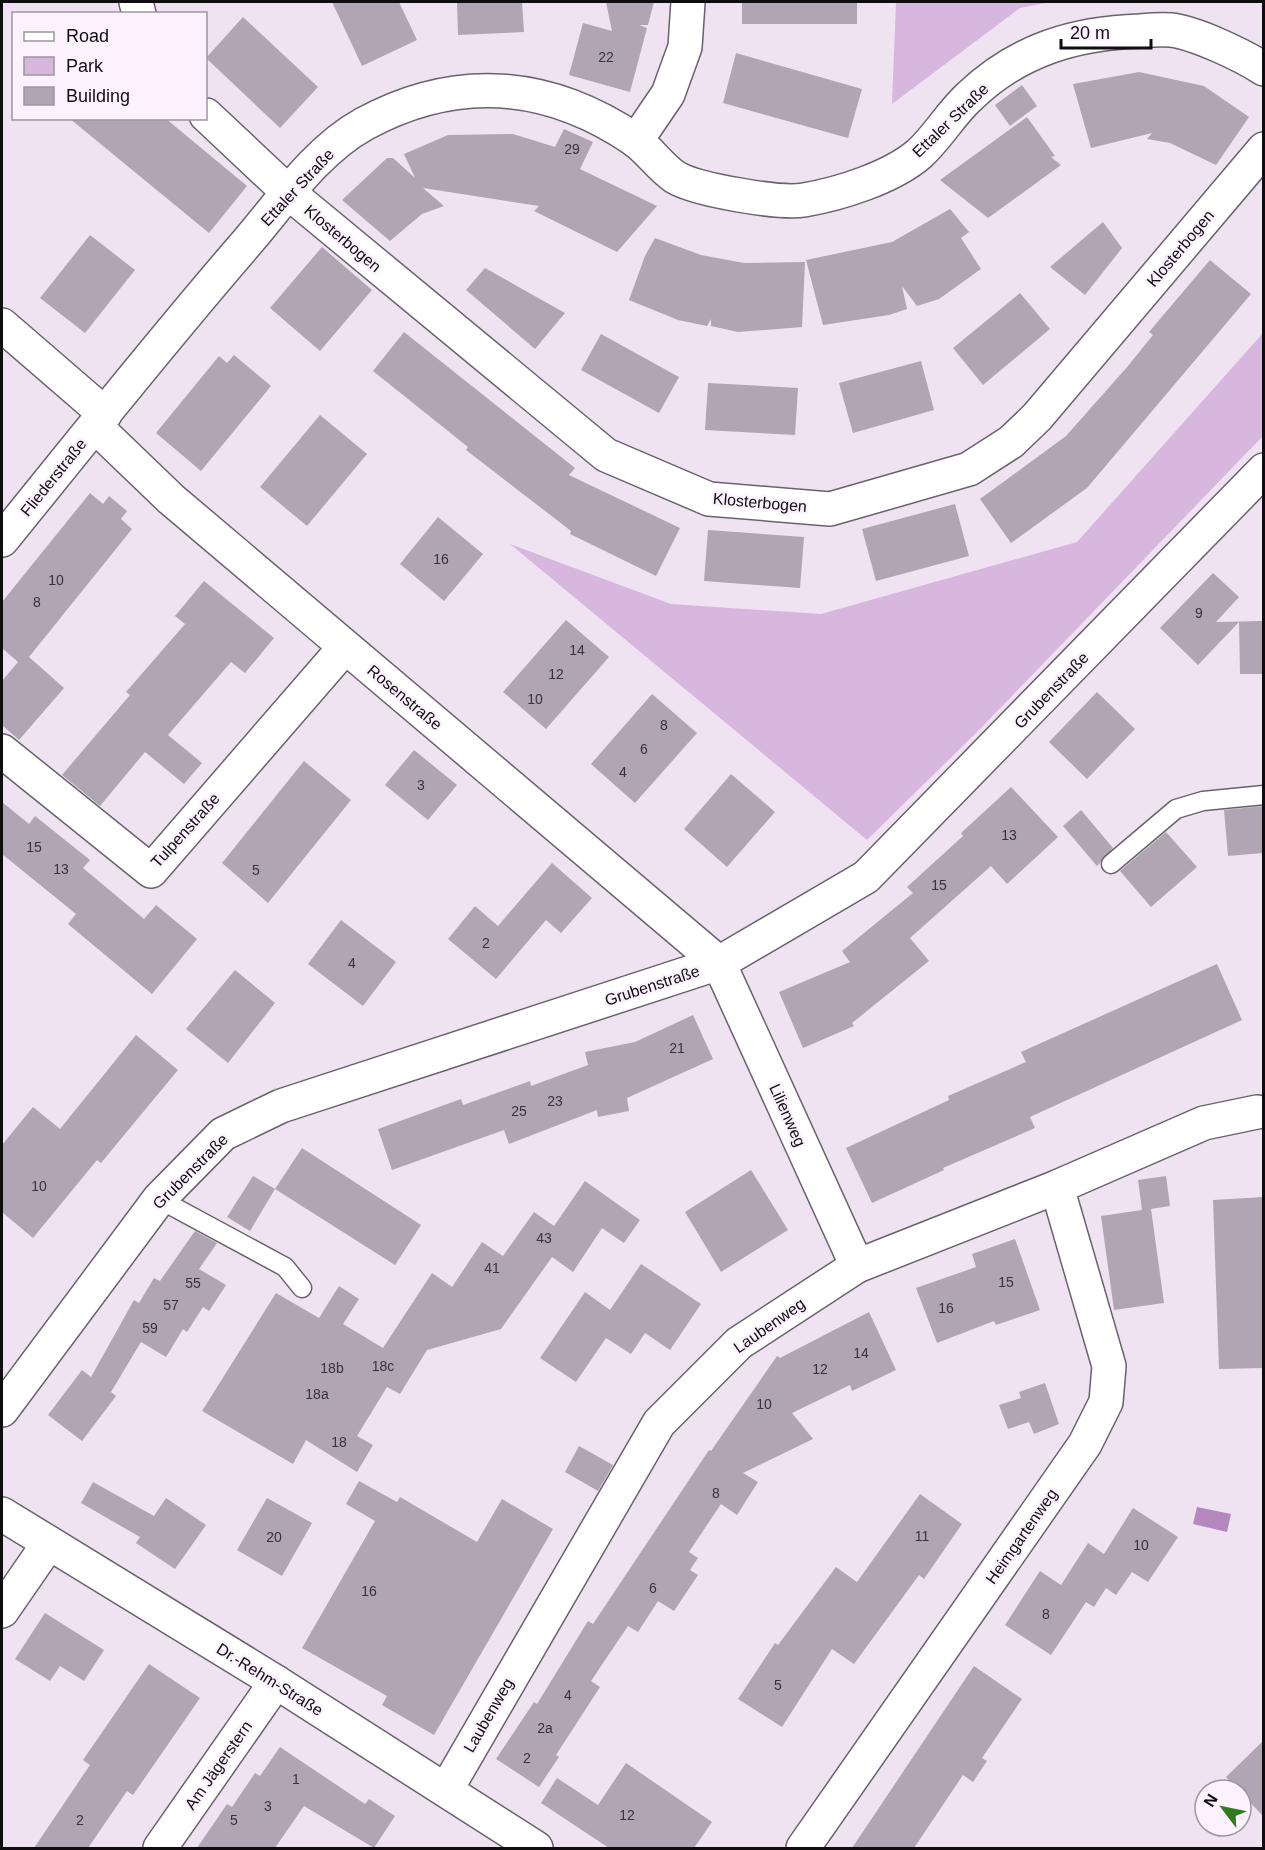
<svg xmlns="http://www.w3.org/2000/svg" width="1265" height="1850" font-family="Helvetica,sans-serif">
	<rect width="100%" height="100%" fill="#efe3f2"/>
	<g fill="#d8b7df">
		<path d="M896 2H1051L1020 8 892 104Z"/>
		<path d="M1263 333V436L979 730 867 840 510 544 671 604 821 614 1077 542Z"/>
	</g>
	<path fill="#b487bf" d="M1197 1507 1231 1514 1227 1532 1193 1524Z"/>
	<g fill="#b0a5b3">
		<path d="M332 2H399L417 40 362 66Z"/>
		<path d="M457 2H522L524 32 458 35Z"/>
		<path d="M606 2H654L648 25H639L647 28 630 92 569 75 583 23 612 31Z"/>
		<rect x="742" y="2" width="115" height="22"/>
		<path d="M243 17 318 87 280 128 206 58Z"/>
		<path d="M736 53 862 89 848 138 723 103Z"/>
		<path d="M1139 72 1204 86 1249 117 1216 165 1170 143 1147 139 1152 133 1091 148 1073 84Z"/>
		<path d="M1022 85 1037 106 1010 126 995 105Z"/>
		<path d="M1027 117 1055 156 1051 157 1061 165 988 218 940 180Z"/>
		<path d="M69 118H165L247 186 209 233Z"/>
		<path d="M564 129 593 142 580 169 657 206 617 252 534 211 539 206 423 188 444 206 422 214 390 241 342 200 387 158H393L415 178 404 154 448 135 513 134 555 147Z"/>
		<path d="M950 209 969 232 961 238 981 269 939 299 917 306 902 286 907 309 889 315 823 325 806 260 892 242Z"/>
		<path d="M1103 222 1122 248 1085 295 1050 267Z"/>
		<path d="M90 235 135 270 85 333 40 298Z"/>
		<path d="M655 238 701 255 744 263 805 262 802 327 738 332 711 326V319L707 326 678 320 629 300 645 256Z"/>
		<path d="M322 247 372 290 320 351 270 308Z"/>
		<path d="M1210 260 1251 294 1087 488 1011 543 980 499 1066 436 1128 366 1153 335 1149 332Z"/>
		<path d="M485 268 565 313 535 349 466 290Z"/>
		<path d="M1020 293 1050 329 983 385 953 348Z"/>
		<path d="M404 332 575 468 569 475 680 528 656 576 570 534 571 531 466 450 468 447 373 371Z"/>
		<path d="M601 334 679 377 659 413 581 370Z"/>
		<path d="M234 355 271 386 201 471 156 433 219 356 227 363Z"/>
		<path d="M921 361 934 410 853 433 839 383Z"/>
		<path d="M708 383 798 388 795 435 705 430Z"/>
		<path d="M320 415 367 454 307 526 260 487Z"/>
		<path d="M90 493 103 504 109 496 127 511 121 519 132 529 29 657 64 688 19 740 2 725V681L18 662 2 648V602Z"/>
		<path d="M955 504 969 556 876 581 862 529Z"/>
		<path d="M438 517 483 554 444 601 400 564Z"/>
		<path d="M708 530 804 537 800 588 704 581Z"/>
		<path d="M1213 573 1239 597 1216 622 1263 621V674H1240L1239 622 1198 665 1160 628Z"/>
		<path d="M204 581 274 638 245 673 231 662 168 735 202 763 184 784 145 752 100 806 62 775 130 695 126 692 185 624 175 616Z"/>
		<path d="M566 620 609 657 546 729 503 692Z"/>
		<path d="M1097 692 1135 729 1087 779 1049 742Z"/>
		<path d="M652 694 697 733 635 803 591 764Z"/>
		<path d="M414 750 457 785 428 820 385 785Z"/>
		<path d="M304 761 351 800 268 903 222 863Z"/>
		<path d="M731 774 775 812 727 867 684 829Z"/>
		<path d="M1011 787 1058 837 1007 884 991 866 910 938 929 961 852 1023 854 1026 803 1048 779 992 850 962 842 951 913 893 907 887 963 836 961 833Z"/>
		<path d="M2 802 29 824 35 816 90 860 83 868 144 919 156 905 197 939 152 994 68 924 76 914 2 854Z"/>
		<path d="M1263 806V853L1228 856 1224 810Z"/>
		<path d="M1081 810 1113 848 1097 866 1063 826Z"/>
		<path d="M1166 832 1197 867 1151 907 1120 871Z"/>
		<path d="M552 863 592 898 561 933 546 920 496 979 448 939 475 906 498 926Z"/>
		<path d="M341 920 396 962 363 1006 308 964Z"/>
		<path d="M1217 964 1242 1020 1030 1117 1035 1128 943 1168 944 1170 872 1203 846 1148 949 1100 948 1096 1026 1062 1021 1052Z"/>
		<path d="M235 970 275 1003 228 1063 186 1029Z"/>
		<path d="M693 1015 713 1059 627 1098 629 1111 598 1117 597 1110 509 1144 504 1130 392 1170 378 1129 461 1099 463 1105 530 1081 531 1086 588 1065 585 1052 635 1042Z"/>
		<path d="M136 1035 178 1070 101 1163 97 1160 33 1238 2 1212V1145L33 1107 60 1129Z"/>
		<path d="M302 1148 421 1225 395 1265 275 1189Z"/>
		<path d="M751 1170 788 1230 721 1272 685 1212Z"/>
		<path d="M253 1176 275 1189 250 1231 227 1217Z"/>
		<path d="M1166 1176 1170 1206 1151 1209 1164 1303 1114 1310 1101 1216 1142 1210 1138 1180Z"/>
		<path d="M585 1181 640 1220 624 1243 602 1228 573 1272 552 1257 501 1329 427 1350 400 1394 387 1387 357 1436 373 1445 357 1472 306 1440 293 1464 202 1411 276 1293 319 1318 339 1286 359 1299 343 1324 383 1348 432 1273 452 1287 482 1242 503 1256 534 1212 554 1226Z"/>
		<path d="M1263 1197V1368L1219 1369 1213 1200Z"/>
		<path d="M195 1231 217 1243 199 1269 226 1285 209 1311 203 1307 187 1332 183 1329 166 1357 141 1342 111 1392 116 1396 82 1441 48 1415 82 1370 91 1377 134 1300 139 1303 154 1278 160 1281Z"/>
		<path d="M1015 1239 1040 1310 996 1325 994 1321 937 1343 916 1288 976 1267 972 1254Z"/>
		<path d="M641 1264 701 1304 670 1350 645 1333 631 1354 606 1338 576 1382 540 1358 585 1292 610 1310Z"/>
		<path d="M869 1312 896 1370 852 1391 850 1385 792 1413 813 1439 743 1473 758 1482 737 1515 721 1504 689 1552 698 1558 690 1570 698 1575 674 1611 658 1601 638 1632 628 1626 591 1681 600 1687 556 1755 559 1757 539 1787 496 1759 534 1702 537 1704 588 1621 593 1624 709 1450 711 1451 777 1356 780 1358Z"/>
		<path d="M1045 1383 1059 1424 1034 1434 1029 1422 1008 1429 999 1405 1021 1398 1019 1392Z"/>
		<path d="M579 1446 613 1465 598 1491 565 1472Z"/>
		<path d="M359 1481 397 1502 400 1497 477 1542 502 1499 553 1529 434 1735 382 1705 387 1696 302 1648 375 1521 346 1504Z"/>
		<path d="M93 1482 154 1516 166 1498 206 1525 175 1569 136 1543 140 1537 81 1503Z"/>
		<path d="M920 1494 962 1524 924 1579 919 1575 854 1664 832 1649 782 1727 738 1699 775 1643 778 1645 836 1567 857 1582Z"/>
		<path d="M267 1498 312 1523 282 1576 237 1550Z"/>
		<path d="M1133 1508 1178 1537 1148 1582 1132 1572 1116 1595 1106 1588 1094 1607 1086 1602 1051 1655 1005 1625 1040 1571 1061 1585 1088 1543 1104 1554Z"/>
		<path d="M45 1613 104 1650 84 1681 60 1666 50 1681 15 1659Z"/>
		<path d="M149 1664 200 1698 133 1795 127 1791 88 1848H34L90 1765 83 1760Z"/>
		<path d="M974 1666 1022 1699 982 1758 987 1761 973 1782 963 1775 914 1848H852Z"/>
		<path d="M1263 1741V1816L1226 1777Z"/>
		<path d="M280 1747 365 1804 369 1799 395 1816 374 1848 304 1806 275 1848H197L227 1804 232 1807 255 1773 260 1776Z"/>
		<path d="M626 1763 712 1822 694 1848H609L541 1803 557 1778 598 1805Z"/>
	</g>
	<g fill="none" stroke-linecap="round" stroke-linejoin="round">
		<g stroke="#6b616e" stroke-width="21">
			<g id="lane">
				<path d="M1111 864 1176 809 1203 801 1264 795"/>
				<path d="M159 1199 285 1267 302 1288"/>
			</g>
		</g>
		<g stroke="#6b616e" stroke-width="36">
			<g id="street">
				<path d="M136 2 139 14"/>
				<path d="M206 115 289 193 606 455 709 499 830 509 969 469 1011 442 1037 417 1264 149"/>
				<path d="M636 141 668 94 685 47 688 2"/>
				<path d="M2 325 105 414"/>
				<path d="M95 426 171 499 719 963 857 1266"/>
				<path d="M2 540C83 440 164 338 249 240 283 200 317 150 364 124 456 74 548 81 635 140 649 150 660 167 675 177 696 190 780 204 804 200 839 194 891 178 919 154 938 137 951 113 970 96 1018 50 1075 33 1140 31 1150 30 1161 29 1171 30 1196 33 1242 55 1264 69"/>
				<path d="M2 751 151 871 345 647"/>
				<path d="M2 1410 159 1199 223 1134 281 1106 719 963 866 877 1264 470"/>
				<path d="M2 1514 276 1682 536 1848"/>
				<path d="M2 1611 49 1543"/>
				<path d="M446 1790 659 1423 739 1343 857 1266 1057 1187 1204 1123 1257 1112"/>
				<path d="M160 1848 276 1682"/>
				<path d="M803 1848 1085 1444 1106 1402 1109 1366 1057 1187"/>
			</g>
		</g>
		<use href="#lane" stroke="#fff" stroke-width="18"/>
		<use href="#street" stroke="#fff" stroke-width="33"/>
	</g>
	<g text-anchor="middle" stroke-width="5" stroke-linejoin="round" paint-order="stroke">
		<g font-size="14" fill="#38333a">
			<text x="606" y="62">22</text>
			<text x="572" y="154">29</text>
			<text x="441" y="564">16</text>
			<text x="56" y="585">10</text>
			<text x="37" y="607">8</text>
			<text x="1199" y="618">9</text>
			<text x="577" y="655">14</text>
			<text x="556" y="679">12</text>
			<text x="535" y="704">10</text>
			<text x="664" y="730">8</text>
			<text x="644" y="754">6</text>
			<text x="623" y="777">4</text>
			<text x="421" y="790">3</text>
			<text x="1009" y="840">13</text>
			<text x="34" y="852">15</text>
			<text x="61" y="874">13</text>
			<text x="256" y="875">5</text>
			<text x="939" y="890">15</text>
			<text x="486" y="948">2</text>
			<text x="352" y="968">4</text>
			<text x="677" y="1053">21</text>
			<text x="555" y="1106">23</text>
			<text x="519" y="1116">25</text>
			<text x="39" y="1191">10</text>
			<text x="544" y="1243">43</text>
			<text x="492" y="1273">41</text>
			<text x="1006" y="1287">15</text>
			<text x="193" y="1288">55</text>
			<text x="171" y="1310">57</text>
			<text x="946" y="1313">16</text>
			<text x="150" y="1333">59</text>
			<text x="861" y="1358">14</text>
			<text x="383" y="1371">18c</text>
			<text x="332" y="1373">18b</text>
			<text x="820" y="1374">12</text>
			<text x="317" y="1399">18a</text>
			<text x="764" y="1409">10</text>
			<text x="339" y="1447">18</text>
			<text x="716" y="1498">8</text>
			<text x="922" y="1541">11</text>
			<text x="274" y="1542">20</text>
			<text x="1141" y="1550">10</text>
			<text x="653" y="1593">6</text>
			<text x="369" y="1596">16</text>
			<text x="1046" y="1619">8</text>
			<text x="778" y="1690">5</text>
			<text x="568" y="1700">4</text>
			<text x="545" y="1733">2a</text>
			<text x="527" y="1763">2</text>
			<text x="296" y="1784">1</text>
			<text x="268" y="1811">3</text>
			<text x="627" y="1820">12</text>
			<text x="80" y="1825">2</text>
			<text x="234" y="1825">5</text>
		</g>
		<g font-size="16" fill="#100d11" stroke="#fbf2fd">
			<text transform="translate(950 120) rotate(-44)" y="6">Ettaler Straße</text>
			<text transform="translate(297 187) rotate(-47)" y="6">Ettaler Straße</text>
			<text transform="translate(343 238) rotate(40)" y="6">Klosterbogen</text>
			<text transform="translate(1180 248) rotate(-50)" y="6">Klosterbogen</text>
			<text transform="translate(53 477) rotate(-51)" y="6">Fliederstraße</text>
			<text transform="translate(760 502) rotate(5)" y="6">Klosterbogen</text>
			<text transform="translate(1051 690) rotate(-46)" y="6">Grubenstraße</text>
			<text transform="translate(405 697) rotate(40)" y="6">Rosenstraße</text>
			<text transform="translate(185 830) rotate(-48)" y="6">Tulpenstraße</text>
			<text transform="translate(652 985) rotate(-18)" y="6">Grubenstraße</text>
			<text transform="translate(788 1115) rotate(66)" y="6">Lilienweg</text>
			<text transform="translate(190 1171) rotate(-45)" y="6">Grubenstraße</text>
			<text transform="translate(769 1325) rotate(-35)" y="6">Laubenweg</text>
			<text transform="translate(1021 1536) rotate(-55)" y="6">Heimgartenweg</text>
			<text transform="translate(270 1679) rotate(32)" y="6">Dr.-Rehm-Straße</text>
			<text transform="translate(488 1715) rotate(-60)" y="6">Laubenweg</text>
			<text transform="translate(218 1765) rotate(-55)" y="6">Am Jägerstern</text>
		</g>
	</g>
	<rect width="1265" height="1850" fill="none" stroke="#100d11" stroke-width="6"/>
	<rect x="12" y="12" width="195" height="108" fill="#fbf2fd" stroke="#9d969f" stroke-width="1.5"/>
	<rect x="24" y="32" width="30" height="9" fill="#ffffff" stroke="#9d969f" stroke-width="1.5"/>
	<text x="66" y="42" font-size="18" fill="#100d11">Road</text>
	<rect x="24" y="57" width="30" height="18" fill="#d8b7df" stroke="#9d969f" stroke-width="1.5"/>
	<text x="66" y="72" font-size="18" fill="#100d11">Park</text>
	<rect x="24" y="87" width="30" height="18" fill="#b0a5b3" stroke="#9d969f" stroke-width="1.5"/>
	<text x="66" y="102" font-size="18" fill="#100d11">Building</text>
	<g transform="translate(1223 1808) rotate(302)"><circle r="28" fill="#fbf2fd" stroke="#9d969f" stroke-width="1.5"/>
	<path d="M0-4.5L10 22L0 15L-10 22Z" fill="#327a1f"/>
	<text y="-9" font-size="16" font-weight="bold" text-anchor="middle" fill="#100d11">N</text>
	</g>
	<path d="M1061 39v9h90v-9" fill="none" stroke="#100d11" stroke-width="3"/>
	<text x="1070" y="39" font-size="18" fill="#100d11" stroke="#fbf2fd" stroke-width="4.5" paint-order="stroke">20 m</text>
</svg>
